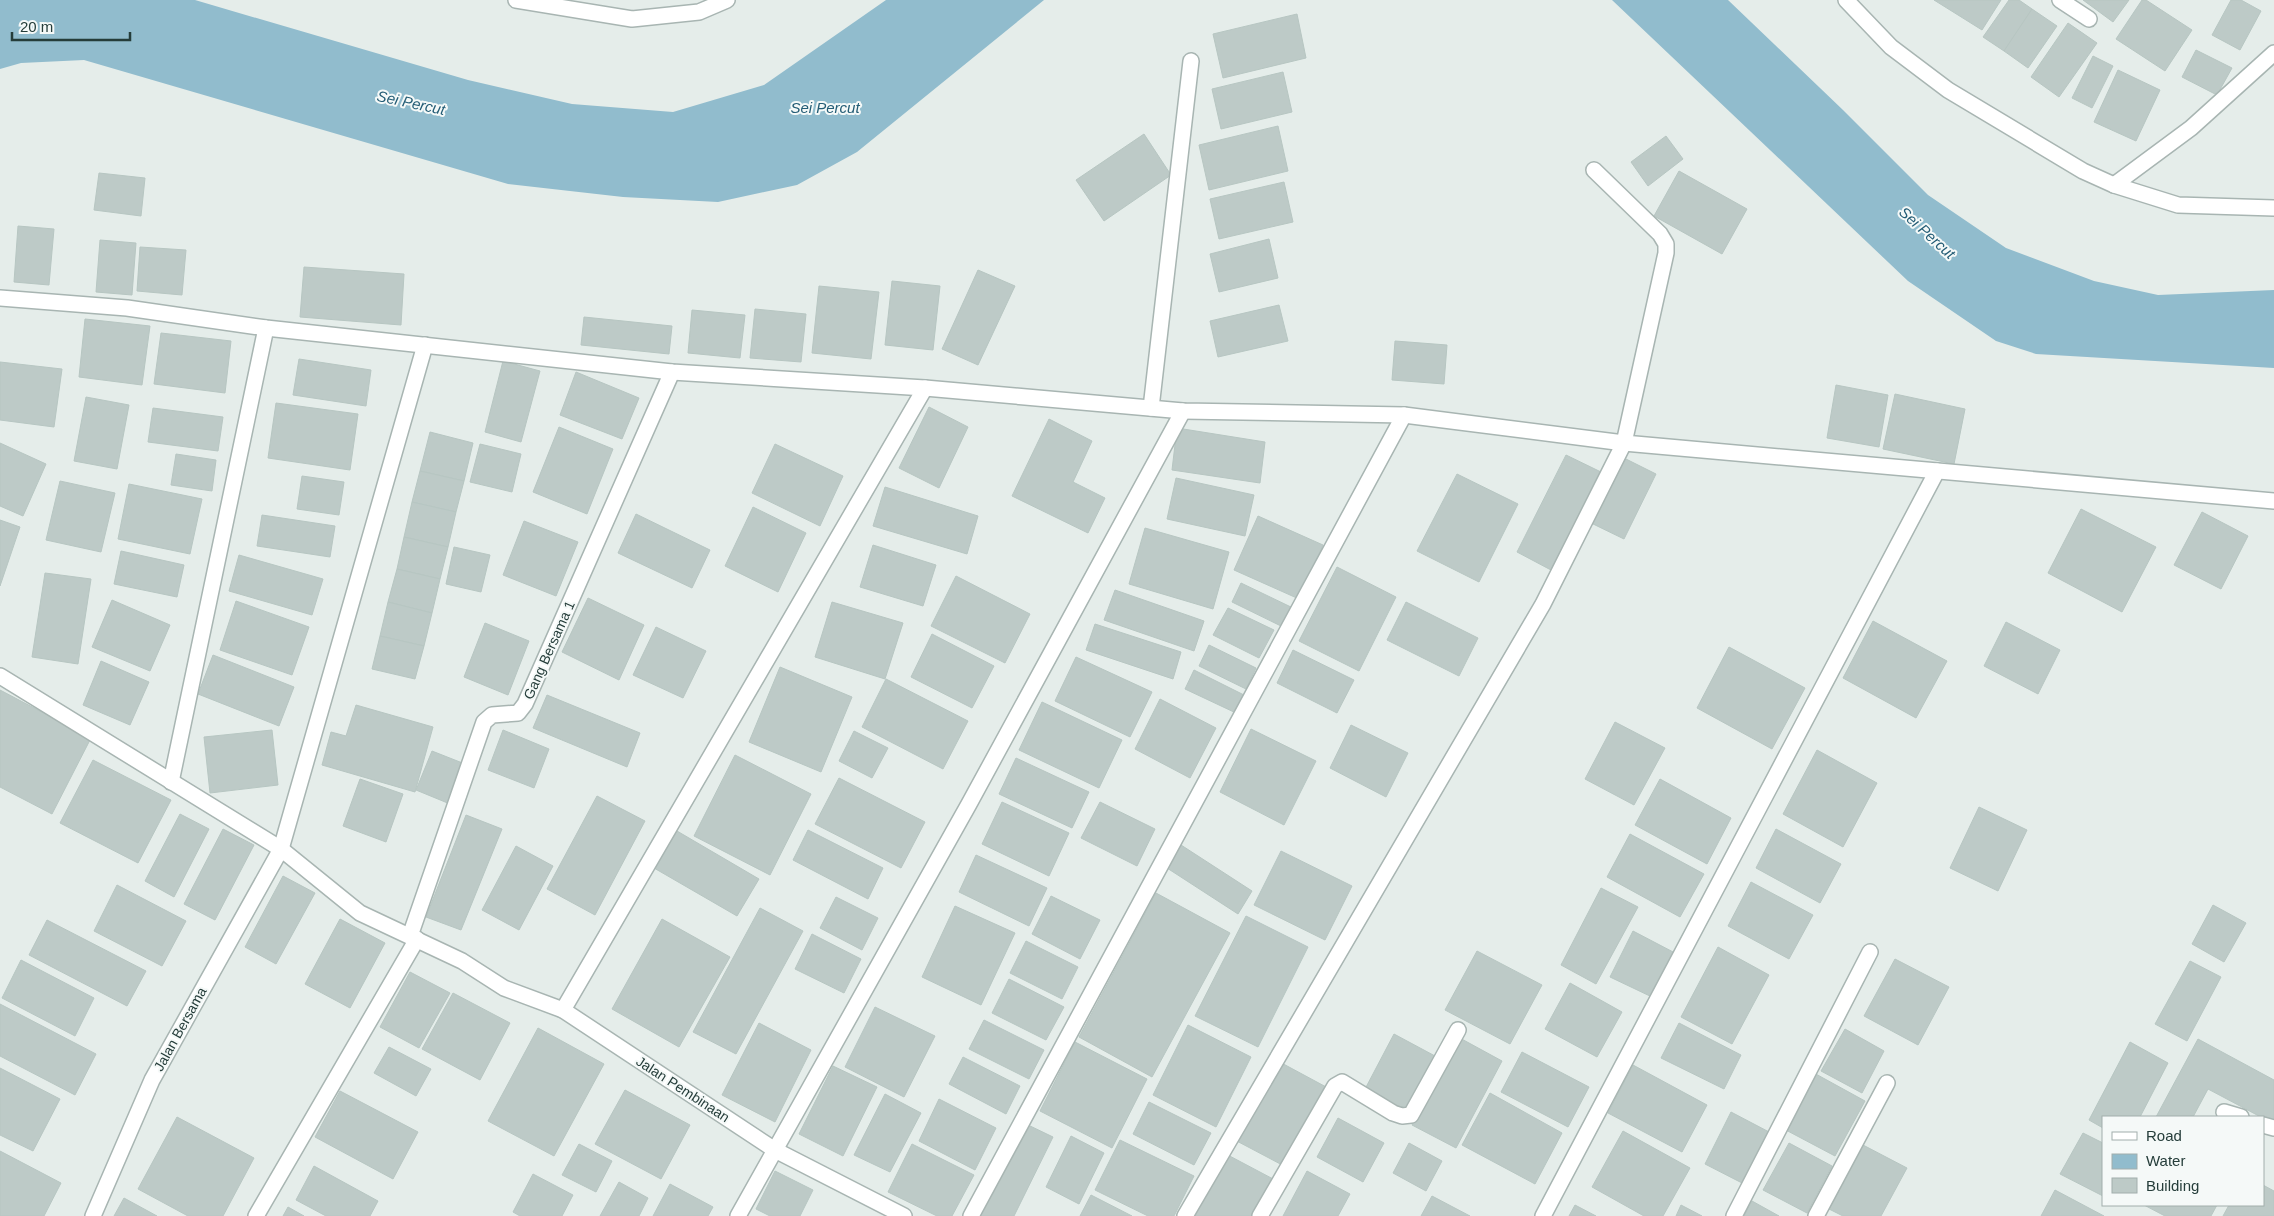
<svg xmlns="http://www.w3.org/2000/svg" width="2274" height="1216" font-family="Helvetica,sans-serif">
	<rect width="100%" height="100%" fill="#e5edea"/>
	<g fill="#91bccd">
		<path d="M0 0H195L468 80 572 104 673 112 764 85 886 0H1044L857 152 797 185 718 202 623 197 508 184 84 60 21 63 0 69Z"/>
		<path d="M1612 0H1728L1843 110 1928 195 2006 248 2094 281 2158 295 2274 290V368L2036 354 1996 341 1908 281Z"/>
	</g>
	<g fill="#bdcac7" stroke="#b7c6c2">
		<path d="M1934 0H2001L1982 30Z"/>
		<path d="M2009 0H2019L2032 9 2004 51 1983 37Z"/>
		<path d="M2083 0H2129L2113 22Z"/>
		<path d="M2142 0H2146L2192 30 2165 71 2116 39Z"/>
		<path d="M2231 0H2241L2261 11 2240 50 2212 35Z"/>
		<path d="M2032 9 2057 26 2028 68 2004 51Z"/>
		<path d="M1297 14 1306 58 1223 78 1213 34Z"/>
		<path d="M2068 23 2097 43 2059 97 2031 77Z"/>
		<path d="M2196 50 2232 68 2217 95 2182 77Z"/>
		<path d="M2093 56 2113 66 2092 108 2072 98Z"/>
		<path d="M2118 70 2160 90 2136 141 2094 122Z"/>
		<path d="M1283 72 1292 112 1221 129 1212 89Z"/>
		<path d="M1278 126 1288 171 1209 190 1199 145Z"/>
		<path d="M1144 134 1171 175 1104 221 1076 180Z"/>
		<path d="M1666 136 1683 159 1648 186 1631 162Z"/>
		<path d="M1679 171 1747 209 1722 254 1654 216Z"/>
		<path d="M99 173 145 178 141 216 94 210Z"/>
		<path d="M1284 182 1293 222 1219 239 1210 199Z"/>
		<path d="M18 226 54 229 49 285 14 282Z"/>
		<path d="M1269 239 1278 278 1219 292 1210 254Z"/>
		<path d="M100 240 136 243 132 295 96 292Z"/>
		<path d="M140 247 186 250 182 295 137 291Z"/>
		<path d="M304 267 404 274 401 325 300 317Z"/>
		<path d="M978 270 1015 286 978 365 942 349Z"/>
		<path d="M892 281 940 286 933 350 885 345Z"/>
		<path d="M819 286 879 292 871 359 812 353Z"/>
		<path d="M1279 305 1288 341 1218 357 1210 321Z"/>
		<path d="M755 309 806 314 801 362 750 358Z"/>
		<path d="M692 310 745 315 740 358 688 353Z"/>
		<path d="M584 317 672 326 669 354 581 345Z"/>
		<path d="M85 319 150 326 142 385 79 377Z"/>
		<path d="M161 333 231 341 225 393 154 384Z"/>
		<path d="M1395 341 1447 345 1444 384 1392 380Z"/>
		<path d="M299 359 371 370 366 406 293 395Z"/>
		<path d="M503 361 540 371 521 442 485 432Z"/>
		<path d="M0 362 62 369 54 427 0 420Z"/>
		<path d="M576 372 639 398 622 439 560 415Z"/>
		<path d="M1836 385 1888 395 1879 447 1827 438Z"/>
		<path d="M1895 394 1965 409 1954 464 1883 449Z"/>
		<path d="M86 397 129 405 117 469 74 461Z"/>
		<path d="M276 403 358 414 350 470 268 458Z"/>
		<path d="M929 407 968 427 939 488 899 468Z"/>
		<path d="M153 408 223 417 218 451 148 442Z"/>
		<path d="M1049 419 1092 441 1073 482 1105 498 1088 533 1012 496Z"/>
		<path d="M559 427 613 449 587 514 533 492Z"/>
		<path d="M1177 428 1265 442 1260 483 1172 470Z"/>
		<path d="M430 432 473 443 464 481 420 471Z"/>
		<path d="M0 443 46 464 23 516 0 506Z"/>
		<path d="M480 444 521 454 512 492 470 482Z"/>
		<path d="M775 444 843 476 820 526 752 493Z"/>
		<path d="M176 454 216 460 212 491 171 485Z"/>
		<path d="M1566 455 1601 472 1551 570 1517 552Z"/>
		<path d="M1622 457 1656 474 1624 539 1589 522Z"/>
		<path d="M420 471 464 481 456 512 412 502Z"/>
		<path d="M1457 474 1518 504 1479 582 1417 551Z"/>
		<path d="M302 476 344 482 339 515 297 509Z"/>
		<path d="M1176 478 1254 495 1245 536 1167 519Z"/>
		<path d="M60 481 115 493 101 552 46 540Z"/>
		<path d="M129 484 202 499 190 554 118 539Z"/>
		<path d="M885 487 978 516 967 554 873 526Z"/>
		<path d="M412 502 456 512 448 547 404 537Z"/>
		<path d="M753 507 806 533 778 592 725 566Z"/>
		<path d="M2081 509 2156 547 2122 612 2048 573Z"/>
		<path d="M2202 512 2248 536 2221 589 2174 565Z"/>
		<path d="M636 514 710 550 692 588 618 553Z"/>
		<path d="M262 515 335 526 330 557 257 546Z"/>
		<path d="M1258 516 1323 545 1299 599 1234 570Z"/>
		<path d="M0 520 20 527 0 586Z"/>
		<path d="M524 521 578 542 556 596 503 575Z"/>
		<path d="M1145 528 1229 552 1213 609 1129 584Z"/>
		<path d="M404 537 448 547 440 579 397 569Z"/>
		<path d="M873 545 936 565 923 606 860 587Z"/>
		<path d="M454 547 490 555 481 592 446 584Z"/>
		<path d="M121 551 184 565 177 597 114 584Z"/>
		<path d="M239 555 323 579 312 615 229 591Z"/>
		<path d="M1337 567 1396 597 1359 671 1299 641Z"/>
		<path d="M397 569 440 579 432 613 388 602Z"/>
		<path d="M45 573 91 579 78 664 32 657Z"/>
		<path d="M956 576 1030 614 1005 663 931 626Z"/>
		<path d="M1241 583 1293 608 1283 627 1232 602Z"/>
		<path d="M1115 590 1204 621 1194 651 1104 620Z"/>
		<path d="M588 598 644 625 619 680 562 652Z"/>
		<path d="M112 600 170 625 150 671 92 647Z"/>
		<path d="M236 601 309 627 292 675 220 650Z"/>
		<path d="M388 602 432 613 424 646 380 636Z"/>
		<path d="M832 602 903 623 885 679 815 657Z"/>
		<path d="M1406 602 1478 638 1459 676 1387 640Z"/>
		<path d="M1228 608 1274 630 1259 658 1213 635Z"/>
		<path d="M1873 621 1947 661 1916 718 1843 678Z"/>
		<path d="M2006 622 2060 650 2038 694 1984 666Z"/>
		<path d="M485 623 529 641 508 695 464 677Z"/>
		<path d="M1095 624 1181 652 1173 679 1086 650Z"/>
		<path d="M656 627 706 651 683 698 633 675Z"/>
		<path d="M932 634 994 666 972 708 911 677Z"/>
		<path d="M380 636 424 646 415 679 372 669Z"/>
		<path d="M1209 645 1256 668 1246 689 1199 666Z"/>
		<path d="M1729 647 1805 688 1772 749 1697 708Z"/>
		<path d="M1293 650 1354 680 1337 713 1277 683Z"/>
		<path d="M213 655 294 687 279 726 198 694Z"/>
		<path d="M1076 657 1152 692 1130 737 1055 701Z"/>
		<path d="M101 661 149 682 130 725 83 705Z"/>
		<path d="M780 667 852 697 821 772 749 742Z"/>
		<path d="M1194 670 1244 695 1236 713 1185 689Z"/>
		<path d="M886 679 968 721 943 769 862 727Z"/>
		<path d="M0 690 91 738 52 814 0 787Z"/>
		<path d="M547 695 640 733 627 767 533 728Z"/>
		<path d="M1160 699 1216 728 1190 778 1135 749Z"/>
		<path d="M1042 702 1122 740 1099 788 1019 750Z"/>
		<path d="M356 705 433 727 415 792 322 765 331 732 346 736Z"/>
		<path d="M1615 722 1665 748 1634 805 1585 779Z"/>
		<path d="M1351 725 1408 753 1386 797 1330 768Z"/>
		<path d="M1251 729 1316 761 1284 825 1220 792Z"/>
		<path d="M272 730 278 785 210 793 204 737Z"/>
		<path d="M503 730 549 749 534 788 488 770Z"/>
		<path d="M854 731 888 748 872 778 839 761Z"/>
		<path d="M1817 750 1877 783 1843 847 1783 814Z"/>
		<path d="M432 751 465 764 450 804 416 790Z"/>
		<path d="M735 755 811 794 770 875 694 836Z"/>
		<path d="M1016 758 1089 792 1072 828 999 794Z"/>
		<path d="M93 760 171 800 138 863 60 823Z"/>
		<path d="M839 778 925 822 901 868 815 824Z"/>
		<path d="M360 779 403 794 386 842 343 826Z"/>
		<path d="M1660 779 1731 818 1707 864 1635 825Z"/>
		<path d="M597 796 645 821 595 915 547 889Z"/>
		<path d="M1002 802 1069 833 1049 876 982 844Z"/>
		<path d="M1100 802 1155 829 1137 866 1081 838Z"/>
		<path d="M1979 807 2027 830 1998 891 1950 868Z"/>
		<path d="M180 814 209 829 174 897 145 881Z"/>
		<path d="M466 815 502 829 461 930 426 917Z"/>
		<path d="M223 829 254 845 215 920 184 904Z"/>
		<path d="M1776 829 1841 864 1820 903 1756 868Z"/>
		<path d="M808 830 883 868 868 899 793 860Z"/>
		<path d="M677 831 759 879 737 916 654 868Z"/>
		<path d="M1630 834 1704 874 1680 917 1607 877Z"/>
		<path d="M1181 845 1252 891 1238 914 1167 868Z"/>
		<path d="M516 846 553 866 519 930 482 910Z"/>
		<path d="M1281 851 1352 886 1325 940 1254 905Z"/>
		<path d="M976 855 1047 888 1029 926 959 892Z"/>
		<path d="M283 876 315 893 276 964 245 947Z"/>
		<path d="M1751 882 1813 915 1789 959 1728 926Z"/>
		<path d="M117 885 186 921 162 966 94 931Z"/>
		<path d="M1601 888 1638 907 1596 984 1561 965Z"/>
		<path d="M1156 893 1230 933 1152 1077 1079 1037Z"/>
		<path d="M1051 896 1100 920 1080 959 1032 934Z"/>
		<path d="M836 897 878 918 862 950 820 928Z"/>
		<path d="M2213 905 2246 923 2224 962 2192 944Z"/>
		<path d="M955 906 1015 933 981 1005 922 977Z"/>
		<path d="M760 908 803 931 736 1054 693 1032Z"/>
		<path d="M1246 916 1308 947 1258 1047 1195 1016Z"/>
		<path d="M340 919 385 943 350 1008 305 984Z"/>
		<path d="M662 919 730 957 679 1047 612 1009Z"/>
		<path d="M47 920 146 971 127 1006 29 955Z"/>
		<path d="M1633 931 1675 953 1652 997 1610 977Z"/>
		<path d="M812 934 861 959 844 993 795 969Z"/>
		<path d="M1026 941 1078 967 1062 999 1010 973Z"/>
		<path d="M1718 947 1769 975 1732 1044 1681 1017Z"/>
		<path d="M1477 951 1542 985 1510 1044 1445 1010Z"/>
		<path d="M1895 959 1949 987 1918 1045 1864 1016Z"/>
		<path d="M21 960 94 998 75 1036 2 998Z"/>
		<path d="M2190 961 2221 977 2187 1041 2155 1024Z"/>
		<path d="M410 972 450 993 419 1048 380 1027Z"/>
		<path d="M1009 979 1064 1007 1046 1040 992 1013Z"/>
		<path d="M1570 983 1622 1012 1597 1057 1545 1029Z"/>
		<path d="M453 993 510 1023 480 1080 422 1049Z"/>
		<path d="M0 1004 96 1054 75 1095 0 1056Z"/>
		<path d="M875 1007 935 1036 904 1097 845 1067Z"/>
		<path d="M984 1020 1044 1050 1029 1079 969 1049Z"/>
		<path d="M759 1023 811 1050 775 1122 722 1095Z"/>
		<path d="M1679 1023 1741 1055 1724 1089 1661 1058Z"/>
		<path d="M1188 1025 1251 1057 1216 1127 1153 1095Z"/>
		<path d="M538 1028 604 1064 554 1156 488 1121Z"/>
		<path d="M1845 1029 1884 1051 1862 1093 1821 1071Z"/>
		<path d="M1394 1034 1435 1056 1404 1113 1364 1091Z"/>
		<path d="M1458 1037 1502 1061 1456 1148 1412 1125Z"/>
		<path d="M2198 1039 2274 1080V1124L2208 1089 2193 1117H2156Z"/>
		<path d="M1075 1042 1147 1079 1112 1148 1040 1111Z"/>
		<path d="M2130 1042 2168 1063 2140 1117H2103V1128L2089 1120Z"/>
		<path d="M389 1047 431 1069 416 1096 374 1073Z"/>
		<path d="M1522 1052 1589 1087 1568 1127 1501 1092Z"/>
		<path d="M963 1057 1020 1086 1006 1114 949 1084Z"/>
		<path d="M1276 1060 1328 1088 1286 1167 1233 1139Z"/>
		<path d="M1633 1065 1707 1105 1682 1152 1608 1113Z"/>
		<path d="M833 1066 877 1087 843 1156 799 1134Z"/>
		<path d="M0 1068 60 1099 33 1151 0 1135Z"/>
		<path d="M1814 1073 1865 1101 1835 1156 1784 1129Z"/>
		<path d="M625 1090 690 1125 661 1179 595 1144Z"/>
		<path d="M340 1091 418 1132 393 1179 315 1137Z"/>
		<path d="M1490 1093 1562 1133 1535 1184 1462 1145Z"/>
		<path d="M885 1094 921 1113 890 1172 854 1155Z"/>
		<path d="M939 1099 996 1128 975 1170 919 1141Z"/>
		<path d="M1149 1102 1211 1133 1194 1165 1133 1134Z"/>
		<path d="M1731 1112 1771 1133 1744 1184 1705 1164Z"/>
		<path d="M177 1117 254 1158 223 1216H188L138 1189Z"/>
		<path d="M1338 1118 1384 1143 1363 1182 1317 1157Z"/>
		<path d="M1026 1124 1053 1137 1014 1216H979Z"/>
		<path d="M1623 1131 1690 1168 1663 1216H1644L1592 1187Z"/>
		<path d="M2083 1133 2103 1143V1196L2060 1174Z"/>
		<path d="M1071 1136 1104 1153 1079 1204 1046 1187Z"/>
		<path d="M1120 1140 1194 1176 1174 1216H1148L1095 1190Z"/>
		<path d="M1409 1143 1442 1161 1426 1191 1393 1173Z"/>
		<path d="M1789 1143 1832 1166 1807 1213 1763 1190Z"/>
		<path d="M579 1144 612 1161 596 1192 562 1175Z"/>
		<path d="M912 1144 974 1175 952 1216H937L888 1192Z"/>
		<path d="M1863 1145 1907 1168 1881 1216H1843L1829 1209Z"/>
		<path d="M0 1151 61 1183 44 1216H0Z"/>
		<path d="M1224 1153 1275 1180 1256 1216H1190Z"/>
		<path d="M314 1166 378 1201 370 1216H326L296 1200Z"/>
		<path d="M775 1171 813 1190 800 1216H770L756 1209Z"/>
		<path d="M1307 1171 1350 1194 1338 1216H1283Z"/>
		<path d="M533 1174 573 1195 562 1216H520L513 1212Z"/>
		<path d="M619 1182 648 1198 639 1216H600Z"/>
		<path d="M670 1184 713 1207 708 1216H653Z"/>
		<path d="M2263 1185 2274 1191V1216H2223L2229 1205H2263Z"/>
		<path d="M2055 1190 2104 1216H2041Z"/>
		<path d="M1091 1195 1132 1216H1080Z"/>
		<path d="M1432 1196 1470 1216H1421Z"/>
		<path d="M124 1198 157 1216H114Z"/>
		<path d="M1752 1201 1779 1216H1744Z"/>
		<path d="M1575 1205 1596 1216H1569Z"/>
		<path d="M1681 1205 1702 1216H1676Z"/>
		<path d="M2144 1205H2217L2211 1216H2165Z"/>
		<path d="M288 1207 304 1216H283Z"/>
	</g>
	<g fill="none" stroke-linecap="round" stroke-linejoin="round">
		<g stroke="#a8b5b2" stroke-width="18">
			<g id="service">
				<path d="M1594 170 1660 234 1666 244V253L1624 443"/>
				<path d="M2224 1112 2241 1117"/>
				<path d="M2263 1125 2274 1128"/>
			</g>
		</g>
		<g stroke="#a8b5b2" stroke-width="18">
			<g id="minor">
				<path d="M516 0 632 19 699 12 727 0"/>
				<path d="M1846 0 1891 47 1948 90 2083 171 2114 185 2178 205 2274 208"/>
				<path d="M2060 0 2089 19"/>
				<path d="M2114 185 2191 128 2274 53"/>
				<path d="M0 298 127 308 266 328 672 372 925 388 1183 411 1404 415 1624 443 2274 501"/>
				<path d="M1151 408 1191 61"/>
				<path d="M0 676 281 849 360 913 462 961 504 988 563 1010 775 1150 904 1216"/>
				<path d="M171 782 266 328"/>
				<path d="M410 936 484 722 492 715 518 713 525 704 672 372"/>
				<path d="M563 1010 925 388"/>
				<path d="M93 1216 152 1080 281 849 425 345"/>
				<path d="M256 1216 417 939"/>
				<path d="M738 1216 969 804 1183 411"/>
				<path d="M971 1216 1404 415"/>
				<path d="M1185 1216 1543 604 1624 443"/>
				<path d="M1260 1216 1335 1086 1342 1082 1393 1113 1402 1116 1411 1115 1458 1030"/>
				<path d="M1543 1216 1937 471"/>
				<path d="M1734 1216 1870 952"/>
				<path d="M1816 1216 1887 1083"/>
			</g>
		</g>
		<use href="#service" stroke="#fff" stroke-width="15"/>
		<use href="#minor" stroke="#fff" stroke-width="15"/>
	</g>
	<g text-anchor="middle" stroke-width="4" stroke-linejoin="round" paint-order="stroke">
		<g font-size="14" fill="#253d3a" stroke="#f5f9f8">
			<text transform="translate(549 650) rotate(-66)" y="5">Gang Bersama 1</text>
			<text transform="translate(180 1029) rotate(-61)" y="5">Jalan Bersama</text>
			<text transform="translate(683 1089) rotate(33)" y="5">Jalan Pembinaan</text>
		</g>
		<g font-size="15" font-style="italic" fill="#235c75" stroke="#f5f9f8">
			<text transform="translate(411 103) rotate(12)" y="5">Sei Percut</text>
			<text x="825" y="113">Sei Percut</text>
			<text transform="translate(1927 233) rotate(42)" y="5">Sei Percut</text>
		</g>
	</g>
	<rect x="2102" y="1116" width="162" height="90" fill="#f5f9f8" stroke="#a2aeac"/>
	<rect x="2112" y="1132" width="25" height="8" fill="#ffffff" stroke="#a2aeac"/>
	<text x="2146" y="1141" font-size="15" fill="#253d3a">Road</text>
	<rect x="2112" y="1154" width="25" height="15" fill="#91bccd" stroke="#a2aeac"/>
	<text x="2146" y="1166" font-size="15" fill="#253d3a">Water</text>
	<rect x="2112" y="1178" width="25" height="15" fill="#bdcac7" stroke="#a2aeac"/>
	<text x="2146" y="1191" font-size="15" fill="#253d3a">Building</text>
	<path d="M12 32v8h118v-8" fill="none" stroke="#253d3a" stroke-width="2.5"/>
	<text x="20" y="32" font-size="15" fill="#253d3a" stroke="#f5f9f8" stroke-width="4" paint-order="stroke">20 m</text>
</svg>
